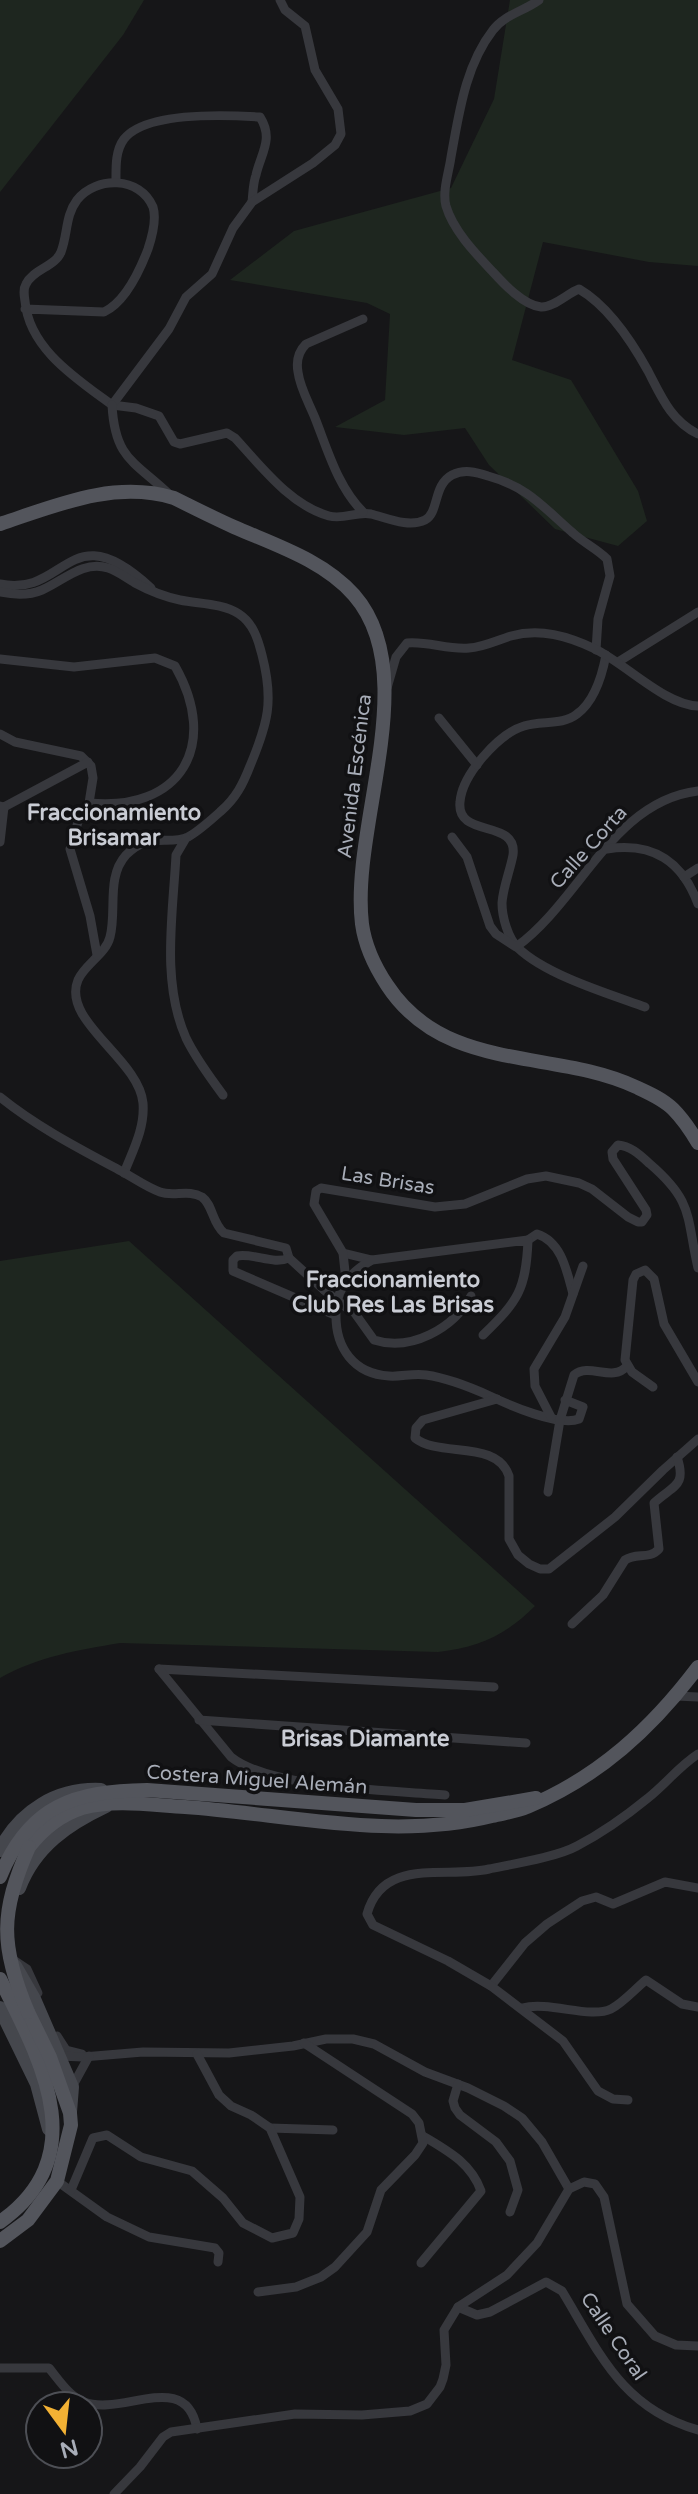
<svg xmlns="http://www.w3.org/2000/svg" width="698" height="2494" font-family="'Varela Round',sans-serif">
	<rect width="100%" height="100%" fill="#161618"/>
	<g fill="#1e261f">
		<path d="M0 0H144L123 35 0 192Z"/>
		<path d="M510 0H698V266L649 262 543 242 512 360 571 380 638 491 647 521 618 546 555 529 489 465 465 428 404 435 335 427 385 400 390 314 367 303 230 280 294 231 451 188 494 99Z"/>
		<path d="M129 1241 535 1606C505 1636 479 1647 438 1652L120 1643C78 1650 37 1657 0 1678V1261Z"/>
	</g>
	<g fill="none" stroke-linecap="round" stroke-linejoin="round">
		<g stroke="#37383d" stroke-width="9">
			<path d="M539 0C524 11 504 15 493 30 465 66 459 114 451 157 449 172 442 191 446 206 453 230 475 253 492 271 503 283 523 305 541 307 553 308 568 293 579 289 608 306 632 342 648 371 661 396 671 421 698 434"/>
			<path d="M116 182C116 168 115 151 124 139 146 111 228 115 260 117 274 139 261 153 256 175 253 183 253 193 252 202"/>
			<path d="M25 309 104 312C125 302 140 270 148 249 152 237 157 220 153 207 140 176 96 176 77 200 65 216 68 234 61 252 55 267 33 269 26 284 23 289 24 295 25 301 29 349 77 379 112 405"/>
			<path d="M112 405 136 408 159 416 174 442 180 444 227 433 235 438C261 466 290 505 329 516 344 520 357 511 371 514 387 518 409 528 425 520 439 513 433 485 452 475 464 469 476 472 488 476 528 487 543 507 573 533 584 543 597 549 607 559L610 576 598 619 596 650"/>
			<path d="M112 405 169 329 186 297 212 274 233 228 252 202 313 163 335 145 341 134 338 109 315 70 305 26 285 10 280 0"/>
			<path d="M112 405C115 459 134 461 170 495"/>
			<path d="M363 512C338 487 328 451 315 418 309 403 300 388 298 372 296 361 298 352 306 344L363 319"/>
			<path d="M0 584C67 598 68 511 151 588"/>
			<path d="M0 592C14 595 28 596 42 590 63 581 83 560 108 568 118 571 126 578 135 583 148 590 166 597 180 600 199 604 222 603 239 614 253 623 258 639 262 655 274 701 268 723 250 766 243 784 236 798 221 811 211 820 199 831 188 837 168 846 149 831 126 855 106 877 117 911 110 937 106 954 85 964 78 980 61 1021 139 1059 143 1103 145 1128 133 1150 124 1173"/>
			<path d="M606 655C602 676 595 701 577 714 562 726 541 720 524 726 498 734 462 775 460 802 456 839 518 818 513 855 510 871 503 887 502 903 502 917 508 938 518 948 546 975 609 994 645 1007"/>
			<path d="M0 659 74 667 155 658 175 666C220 745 181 812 89 803"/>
			<path d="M618 662 698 612"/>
			<path d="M387 688 396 657 407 643C428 641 448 650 469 648 484 647 497 640 511 636 540 628 568 636 595 649 626 664 665 705 698 706"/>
			<path d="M439 718 477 765"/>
			<path d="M0 734 15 742 81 756 91 766 93 778 89 803 78 822 70 849 90 916 97 955"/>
			<path d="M0 806 4 807 88 762"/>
			<path d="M452 837 467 857 490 926 496 934 516 947C580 901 613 801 698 791"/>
			<path d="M186 838 176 855C173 914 161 982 186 1038 196 1059 210 1077 223 1095"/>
			<path d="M0 842 4 807"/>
			<path d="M607 849C653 842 682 861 698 904"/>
			<path d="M684 877 698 868"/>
			<path d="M0 1097C37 1127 80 1149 121 1171 134 1178 146 1187 160 1192 173 1197 189 1189 202 1197 213 1205 212 1223 224 1233L286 1248 289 1258C273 1265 255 1253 237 1256L233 1260V1271L335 1315"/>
			<path d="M528 1240 537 1234C562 1242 567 1272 573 1294"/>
			<path d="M343 1253 372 1260"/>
			<path d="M289 1258 324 1290"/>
			<path d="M346 1281 343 1253 314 1204 316 1191 321 1188 435 1207 465 1204 527 1179 546 1176 579 1183 592 1189 628 1217 638 1222H642L647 1215 646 1210 613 1159 612 1152 618 1145C631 1146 640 1155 650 1164 694 1202 686 1216 698 1268"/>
			<path d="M347 1308 354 1312 374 1340C411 1352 454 1328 471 1296"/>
			<path d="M483 1335C518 1301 526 1290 528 1240L372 1260C352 1271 336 1288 336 1313 335 1348 354 1374 389 1376 401 1377 413 1373 426 1375 448 1378 470 1387 490 1396 509 1405 559 1427 579 1419L583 1407 565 1400"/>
			<path d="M653 1387 632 1372 625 1360 633 1280 636 1274 645 1270 654 1279 664 1324 698 1382"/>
			<path d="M497 1399 423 1420 416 1428 415 1438C439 1458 497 1439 509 1476V1539L518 1555 529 1564 540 1569H549L615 1517 663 1470 698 1439"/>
			<path d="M551 1417 535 1386 534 1369 565 1317 583 1266"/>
			<path d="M548 1492 560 1420 574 1375C590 1362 612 1383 627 1366"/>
			<path d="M572 1624 603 1595 625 1560C636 1552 649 1560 659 1549L654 1503C673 1485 687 1487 677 1457"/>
			<path d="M159 1669 494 1687"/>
			<path d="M159 1669 231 1757C271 1789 391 1790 445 1795"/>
			<path d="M676 1696 698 1697"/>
			<path d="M199 1720 526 1743"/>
			<path d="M15 1961 27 1969 38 1993"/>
			<path d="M491 1986 525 1943 547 1924 582 1901 596 1897 613 1904 665 1882 698 1888"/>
			<path d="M522 2008C550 2001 590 2019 611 2009 623 2003 635 1989 646 1980L682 2004 698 2007"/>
			<path d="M57 2036 66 2050 82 2054"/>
			<path d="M59 2056 83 2057 143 2052 229 2053 293 2046 326 2039H353L374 2044 425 2072 468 2088 504 2106 522 2118 542 2142 569 2189"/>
			<path d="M458 2084 453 2101 455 2108 460 2115 496 2142 510 2161 518 2190 510 2212"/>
			<path d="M72 2087 89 2056"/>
			<path d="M628 2100 613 2099 598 2091 563 2041 491 1986 448 1961 373 1925 367 1914C383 1856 447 1879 489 1869 513 1864 557 1857 577 1846 602 1833 626 1816 648 1798 666 1784 679 1766 698 1754"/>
			<path d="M270 2128 333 2130"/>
			<path d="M57 2181 107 2217 149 2237 215 2248 219 2253 218 2262"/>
			<path d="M71 2190 93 2138 107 2135 141 2157 192 2171 223 2198 243 2223 272 2238 293 2233 299 2219 300 2197 270 2128 251 2115 231 2106 219 2095 197 2054"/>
			<path d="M421 2263 481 2191C471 2163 448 2151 423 2136"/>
			<path d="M258 2292 296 2287 321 2277 335 2267 367 2232 381 2190 415 2155 423 2143 419 2123 412 2114 304 2043"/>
			<path d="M458 2307 477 2315 490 2312 546 2282 562 2291C600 2354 622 2408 698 2430"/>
			<path d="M0 2368H49C59 2380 69 2396 84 2402 122 2417 186 2368 197 2429"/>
			<path d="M114 2494 140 2467 163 2437 171 2432 295 2414 362 2415 410 2411 427 2404 440 2387 443 2379 446 2365 444 2330 458 2307 507 2275 537 2243 569 2189 584 2182 595 2184 604 2197 627 2304 655 2336 676 2345 698 2346"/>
		</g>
		<g stroke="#45474d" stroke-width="14">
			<path d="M0 1850C20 1811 57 1788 101 1790"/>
			<path d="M19 1888C35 1846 68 1824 106 1806"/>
			<path d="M15 1966 34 1999 72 2087 70 2112"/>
			<path d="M0 2008 37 2084 49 2129"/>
		</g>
		<g stroke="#53555c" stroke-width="14">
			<path d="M0 524C57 505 114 480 174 498 194 508 214 518 234 527 275 545 323 560 354 595 424 675 350 826 362 924 365 946 375 967 387 985 445 1074 553 1048 636 1087 649 1093 663 1099 673 1109 682 1118 691 1131 698 1143"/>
			<path d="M29 1847C43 1829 60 1815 82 1808 115 1799 151 1805 185 1807 286 1814 392 1841 492 1816 504 1813 516 1812 527 1807 599 1777 652 1728 698 1667"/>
			<path d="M0 1877C29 1805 75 1791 147 1790L416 1810H465L536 1798"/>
			<path d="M0 1979C40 2059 95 2155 0 2222"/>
			<path d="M0 2241 28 2220 57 2181 71 2125 70 2113 50 2057 28 2012"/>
		</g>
		<path stroke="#37383d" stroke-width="9" d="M324 1290 347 1308"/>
		<path stroke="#53555c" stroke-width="14" d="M28 2012C0 1946 0 1912 29 1847"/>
	</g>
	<g text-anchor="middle" stroke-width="7" stroke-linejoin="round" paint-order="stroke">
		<g font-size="20" fill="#a8adb8" stroke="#111113">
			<text transform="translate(354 776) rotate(-83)" y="7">Avenida Escénica</text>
			<text transform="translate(588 847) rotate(-48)" y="7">Calle Corta</text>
			<text transform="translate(388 1180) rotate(9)" y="7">Las Brisas</text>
			<text transform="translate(257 1779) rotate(4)" y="7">Costera Miguel Alemán</text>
			<text transform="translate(614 2336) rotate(56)" y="7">Calle Coral</text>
		</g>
		<g font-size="22" font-weight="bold" fill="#c9ccd4" stroke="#111113">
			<text x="114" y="820">Fraccionamiento<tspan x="114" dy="25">Brisamar</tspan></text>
			<text x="393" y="1287">Fraccionamiento<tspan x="393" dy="25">Club Res Las Brisas</tspan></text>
			<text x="365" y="1746">Brisas Diamante</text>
		</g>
	</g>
	<g transform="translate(64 2430) rotate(165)"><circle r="38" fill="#111113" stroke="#4d4f55" stroke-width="2"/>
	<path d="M0-6L14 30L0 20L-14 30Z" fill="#f2b134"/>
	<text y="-12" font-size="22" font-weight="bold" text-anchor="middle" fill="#a8adb8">N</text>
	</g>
</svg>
